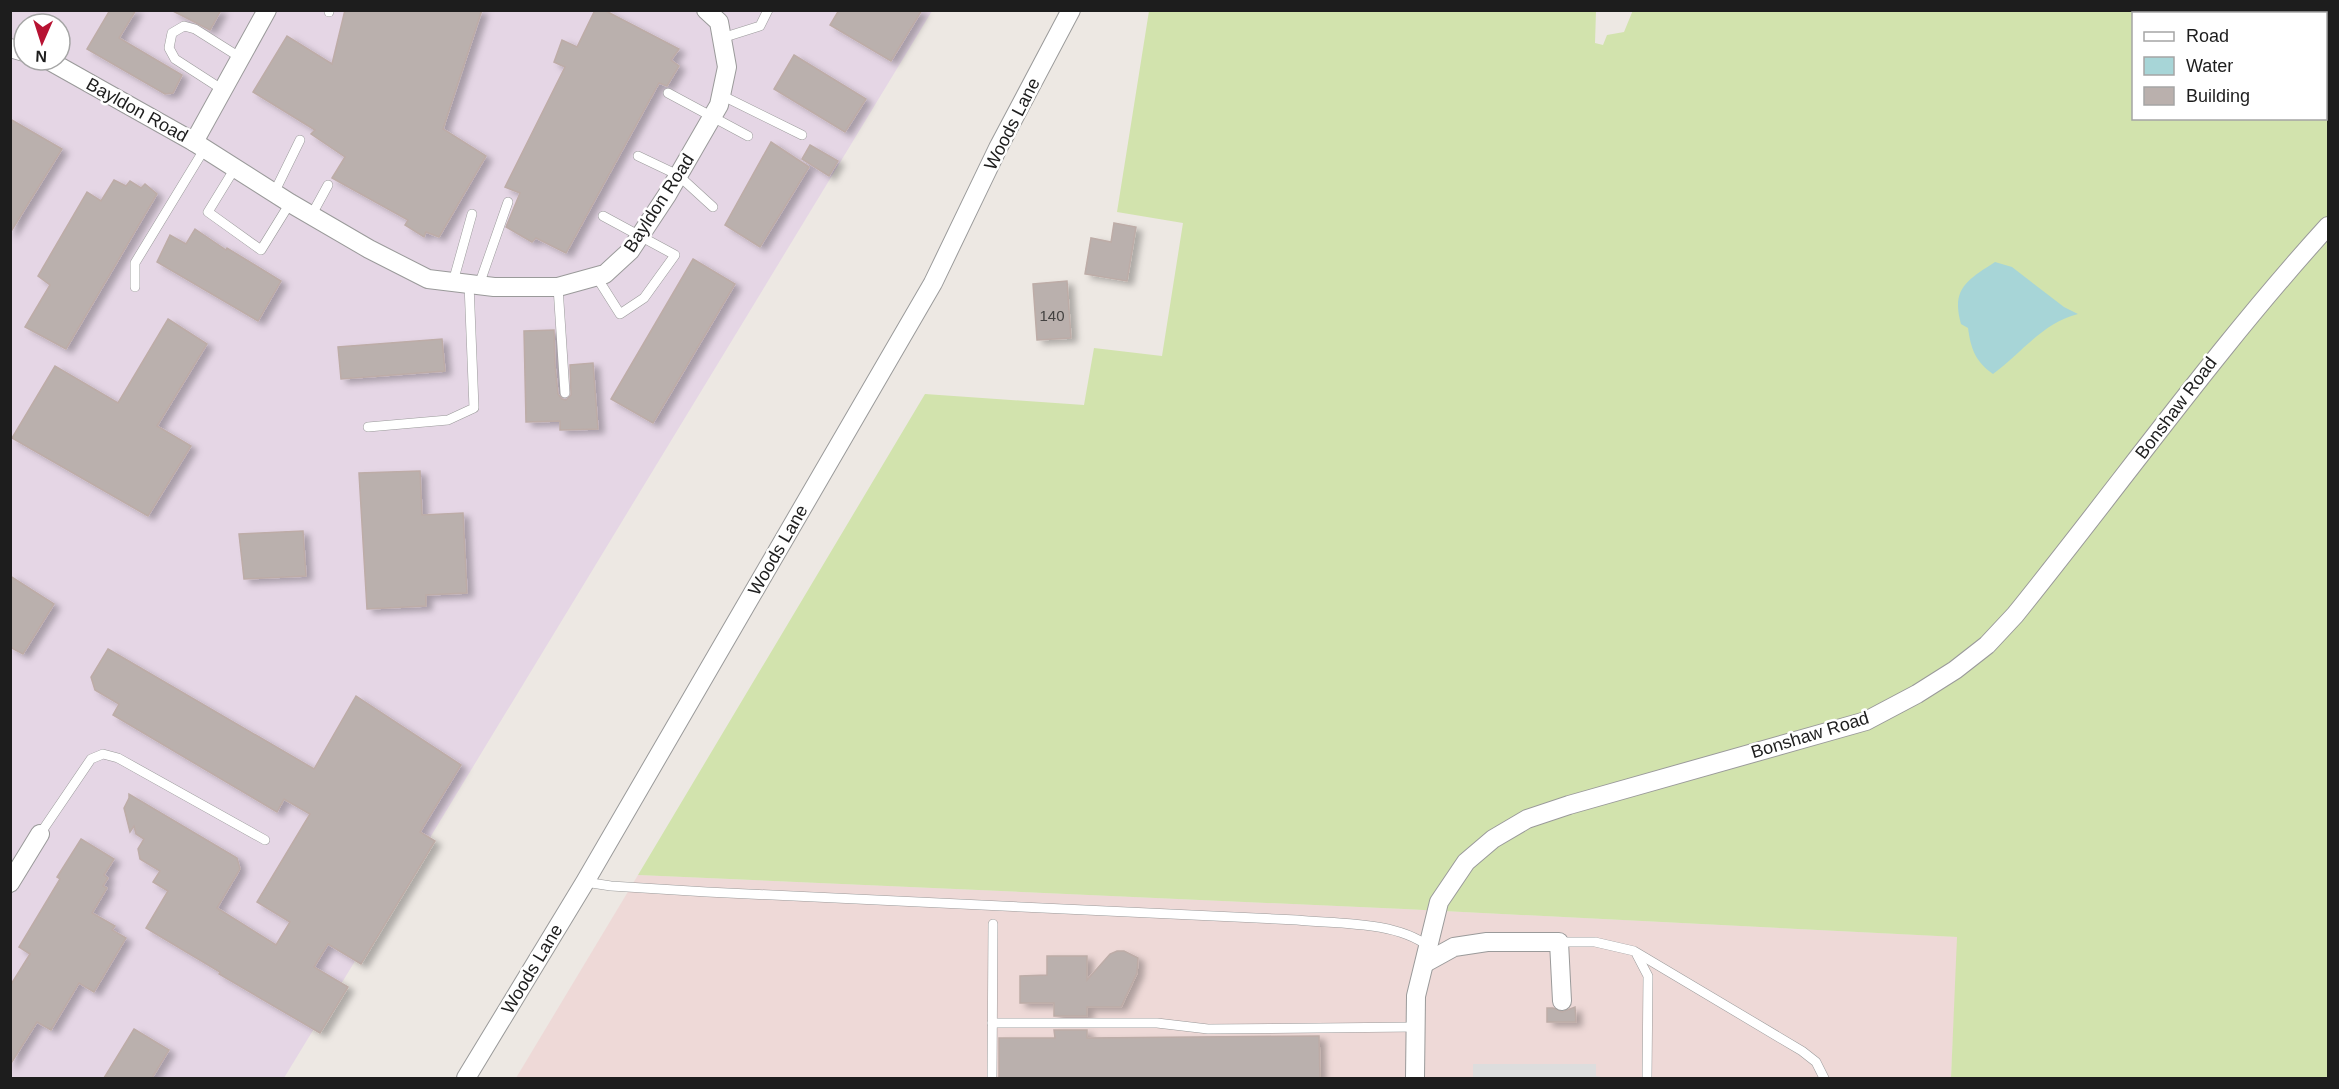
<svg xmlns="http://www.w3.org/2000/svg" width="2339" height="1089" font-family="Arial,sans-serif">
	<defs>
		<filter id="shadow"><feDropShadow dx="6" dy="4" stdDeviation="3" flood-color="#0004"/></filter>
	</defs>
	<rect width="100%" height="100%" fill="#ede8e3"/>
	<path fill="#e5d6e5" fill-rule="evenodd" d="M10 11H932L284 1078H11ZM24 24H60V60H24Z"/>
	<path fill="#eed9d7" d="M638 875 1404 909 1958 937 1951 1078H516Z"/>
	<path fill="#d2e3ad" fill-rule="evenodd" d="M1633 10 2328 11V1078H1951L1957 937 1404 909 638 875 925 394 1084 405 1094 348 1162 356 1183 223 1117 212 1149 11H1596L1595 43 1603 45 1607 35 1624 32ZM2134 14H2326V118H2134Z"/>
	<path fill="#ddd" d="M1473 1064H1596V1076L1606 1078H1473Z"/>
	<path fill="#a7d5d7" d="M1995 262 2012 267 2064 307 2078 314C2042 323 2022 353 1993 374 1975 361 1971 349 1968 328L1961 324C1951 289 1967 280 1995 262Z"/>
	<g fill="#bab0ad" stroke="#bdaca7" stroke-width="1.5" filter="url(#shadow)">
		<path d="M110 10H136L119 38 182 75 173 93 165 94 87 49Z"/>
		<path d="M171 10H221L210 30Z"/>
		<path d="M345 10H482L443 129 486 156 439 237 426 232 424 237 405 225 408 220 332 178 345 157 311 134 315 130 253 92 287 36 332 64Z"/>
		<path d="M595 10H604L679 49 671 60 679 66 667 86 659 83 566 253 536 238 532 242 506 227 520 193 505 187 565 67 554 62 562 40 577 47Z"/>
		<path d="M839 10H922L891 61 830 25Z"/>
		<path d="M794 55 866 99 845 132 774 89Z"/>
		<path d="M10 119 62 149 10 233Z"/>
		<path d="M771 142 809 167 760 247 725 225Z"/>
		<path d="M810 145 838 161 829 176 802 159Z"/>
		<path d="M114 180 126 186 130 181 141 188 145 184 157 194 66 349 25 327 50 285 38 276 87 192 101 201Z"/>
		<path d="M1114 223 1136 227 1127 281 1085 274 1091 238 1111 242Z"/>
		<path d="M195 229 226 250 227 248 281 281 258 321 157 262 170 235 186 244Z"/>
		<path d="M693 259 735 284 653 423 611 399Z"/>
		<path d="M1067 281 1071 338 1037 340 1033 284Z"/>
		<path d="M168 319 207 344 157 426 191 446 148 516 12 438 55 366 118 403Z"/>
		<path d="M554 330 555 366 558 394 562 399 566 400 571 395 570 365 593 363 598 429 560 430V421L526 422 524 331Z"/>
		<path d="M442 339 445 371 341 379 338 347Z"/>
		<path d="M420 471 422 515 463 513 467 593 426 595V606L367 609 359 473Z"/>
		<path d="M303 531 306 576 244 579 239 534Z"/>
		<path d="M10 576 54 604 23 654 10 647Z"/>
		<path d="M108 649 314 769 356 696 461 765 420 832 435 841 361 964 328 944 314 967 348 987 320 1033 219 974 220 972 146 928 168 891 153 882 160 871 140 859 138 849 144 839 136 834 134 826 130 832 124 808 129 798V794L237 858 240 869 217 908 276 945 290 922 257 902 310 814 284 799 277 812 113 715 119 704 95 690 91 677Z"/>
		<path d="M81 839 114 859 104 875 108 878 103 886 107 888 92 913 115 926 112 930 126 938 94 992 79 983 51 1030 37 1022 10 1065V986L30 954 19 947 60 879 57 877Z"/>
		<path d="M1117 951H1124L1138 958 1137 973 1121 1007H1087V1016H1054V1003H1020V976L1047 975V956H1087V980L1110 954Z"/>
		<path d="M1575 1007 1576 1022H1547V1008H1553L1562 1012Z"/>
		<path d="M134 1029 169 1050 152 1078H104Z"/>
		<path d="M1054 1030H1087V1038L1319 1036 1320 1078H999V1038H1055Z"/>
	</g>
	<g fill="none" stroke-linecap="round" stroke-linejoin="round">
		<g stroke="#9a9a9a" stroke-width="10">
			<g id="service">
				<path d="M329 12V10"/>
				<path d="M722 38 760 26 768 10"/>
				<path d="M223 90 175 59 169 48 172 33 184 26 195 29 241 58"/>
				<path d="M668 93 748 136"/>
				<path d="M721 95 802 135"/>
				<path d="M638 156 678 175 713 207"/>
				<path d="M235 168 208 212 261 250 290 203"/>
				<path d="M274 193 300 140"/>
				<path d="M311 216 328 185"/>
				<path d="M596 276 620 314 644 298 675 255 603 216"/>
				<path d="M453 282 472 214"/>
				<path d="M479 285 508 202"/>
				<path d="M135 287V263L205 148"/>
				<path d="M558 287 565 393"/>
				<path d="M368 427 448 420 474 408 469 284"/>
				<path d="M40 834 91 759 103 754 118 758 265 840"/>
				<path d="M585 882 611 886 707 892 1297 920C1338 924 1395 921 1428 946"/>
				<path d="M1559 942H1595L1634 951 1802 1051 1816 1062 1824 1078"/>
				<path d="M1637 955 1648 976 1647 1078"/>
				<path d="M992 1023H1157L1208 1029 1415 1027"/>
				<path d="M992 1078 993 924"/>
			</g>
		</g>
		<g stroke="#9a9a9a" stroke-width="20">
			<g id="minor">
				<path d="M10 48 24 52"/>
				<path d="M48 60 194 142 290 203 369 249 428 279 494 287H558L605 274 630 251 667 195 719 105 727 67 719 22 706 10"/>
				<path d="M194 142 267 10"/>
				<path d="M10 883 40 834"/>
				<path d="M1425 963 1454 947 1487 942H1559L1562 1001"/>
				<path d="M466 1078 585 882 933 283 998 148 1071 10"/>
				<path d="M1415 1078 1416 996 1439 902 1466 862 1493 839 1527 819 1569 805 1866 721 1917 694 1955 670 1987 645 2015 615C2120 485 2216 349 2328 226"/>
			</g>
		</g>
		<use href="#service" stroke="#fff" stroke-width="9"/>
		<use href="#minor" stroke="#fff" stroke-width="18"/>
	</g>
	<g text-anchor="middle" stroke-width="5" stroke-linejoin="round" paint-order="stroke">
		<g font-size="15" fill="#444241">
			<text x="1052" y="321">140</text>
		</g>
		<g font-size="18" fill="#1d1d1d" stroke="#fff">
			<text transform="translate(137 110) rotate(29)" y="6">Bayldon Road</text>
			<text transform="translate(1012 124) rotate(-63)" y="6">Woods Lane</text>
			<text transform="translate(659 203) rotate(-57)" y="6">Bayldon Road</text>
			<text transform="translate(2176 408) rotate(-53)" y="6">Bonshaw Road</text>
			<text transform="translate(778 550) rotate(-60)" y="6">Woods Lane</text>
			<text transform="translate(1810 735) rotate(-17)" y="6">Bonshaw Road</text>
			<text transform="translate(532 969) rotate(-59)" y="6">Woods Lane</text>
		</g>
	</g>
	<rect width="2339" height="1089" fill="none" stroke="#1d1d1d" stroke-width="24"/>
	<rect x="2132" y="12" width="195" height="108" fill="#ffffff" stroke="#a5a5a5" stroke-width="1.5"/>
	<rect x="2144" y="32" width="30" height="9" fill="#ffffff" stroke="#a5a5a5" stroke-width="1.5"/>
	<text x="2186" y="42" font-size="18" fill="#1d1d1d">Road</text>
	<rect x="2144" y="57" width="30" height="18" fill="#a7d5d7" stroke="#a5a5a5" stroke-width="1.5"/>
	<text x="2186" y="72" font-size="18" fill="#1d1d1d">Water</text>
	<rect x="2144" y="87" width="30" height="18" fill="#bab0ad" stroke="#a5a5a5" stroke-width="1.5"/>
	<text x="2186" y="102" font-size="18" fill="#1d1d1d">Building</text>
	<g transform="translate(42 42) rotate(183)"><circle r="28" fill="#ffffff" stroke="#a5a5a5" stroke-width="1.5"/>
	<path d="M0-4.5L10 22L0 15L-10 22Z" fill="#b71232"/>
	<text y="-9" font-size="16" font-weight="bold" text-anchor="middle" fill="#1d1d1d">N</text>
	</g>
</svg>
